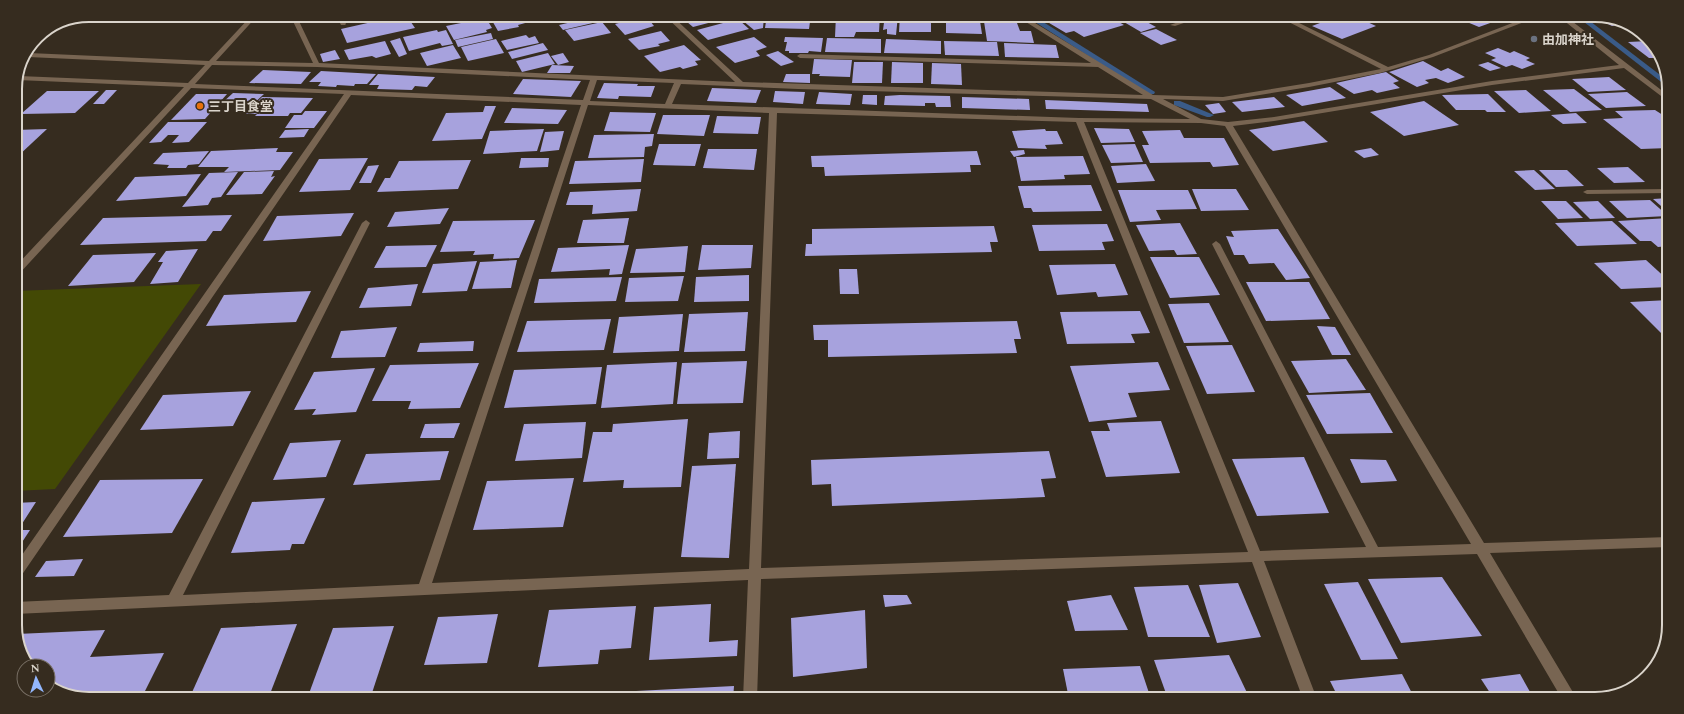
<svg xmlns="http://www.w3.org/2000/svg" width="1684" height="714" font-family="Spectral,'Noto Sans JP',serif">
	<rect width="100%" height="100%" fill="#362c1f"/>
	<path fill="#434905" d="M201 284 55 489 15 491V291Z"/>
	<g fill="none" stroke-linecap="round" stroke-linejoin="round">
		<g fill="#3a5b88" fill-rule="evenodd">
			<path d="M1024 15H1032L1155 92 1154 94H1148Z"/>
			<path d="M1575 15H1582L1668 81 1669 88Z"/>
			<path d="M1174 101H1180L1214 115 1210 117H1207L1174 105Z"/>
		</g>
	</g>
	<g fill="#a7a2dd">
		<path d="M403 15H406L415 28 347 43 341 29Z"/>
		<path d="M498 15H532L536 20 518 25 519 27 498 31 490 17Z"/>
		<path d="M535 15H560L562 19 545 23 542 19 539 20Z"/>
		<path d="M607 15H631L632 16 613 20Z"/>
		<path d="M684 15H733L735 16 693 27 680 16Z"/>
		<path d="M736 15H761L764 17 763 28 754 30Z"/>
		<path d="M767 15H811L809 29 765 28Z"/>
		<path d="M836 15H880L879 32H856L854 37H835Z"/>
		<path d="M885 15H898L896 35 887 34V29L883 30Z"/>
		<path d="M900 15H927L926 17H931V32H899Z"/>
		<path d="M983 15 1005 16 1007 23H1017L1020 31H1031L1034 43 987 41Z"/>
		<path d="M1045 15H1107L1124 25 1084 37 1074 31 1066 33 1039 17Z"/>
		<path d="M1112 15H1134L1156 27 1141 32Z"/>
		<path d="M1341 15H1352L1376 26 1342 39 1312 26Z"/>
		<path d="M1372 15H1411L1387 23Z"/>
		<path d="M1450 15H1502L1507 17 1479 27Z"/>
		<path d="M1597 15 1623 21 1626 23 1612 26 1592 16Z"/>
		<path d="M646 16 654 26 625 35 615 24Z"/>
		<path d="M946 16 969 17V21H980L982 34 946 33Z"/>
		<path d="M593 17 597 22 563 30 559 25Z"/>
		<path d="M486 18 492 28 486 30 487 32 454 40 446 26Z"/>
		<path d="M738 19 749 29 708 40 697 30Z"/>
		<path d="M602 22 611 33 574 41 565 30Z"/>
		<path d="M1156 29 1177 40 1161 45 1140 33Z"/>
		<path d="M437 30 438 32 446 30 453 44 442 46 440 43 409 51 403 37Z"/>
		<path d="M661 31 670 41 658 44 660 46 639 50 628 39Z"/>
		<path d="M491 33 493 39 458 47 455 40Z"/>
		<path d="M526 35 529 38 535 36 539 43 507 50 501 41Z"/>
		<path d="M754 37 767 47 756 51 760 56 735 63 716 47Z"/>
		<path d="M785 37 823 38 821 52 809 51 808 53H789V51H785L787 42H784Z"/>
		<path d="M400 38 407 54 399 57 390 41Z"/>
		<path d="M827 38 881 39V53L825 52Z"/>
		<path d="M496 39 504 53 468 61 461 47Z"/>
		<path d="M886 39 941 41V54L884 53Z"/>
		<path d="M385 41 391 54 376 58 372 56 349 60 344 50Z"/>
		<path d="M944 41 997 42 999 56 945 55Z"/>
		<path d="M1649 41 1656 48 1660 58H1649L1628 42Z"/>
		<path d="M543 43 548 50 512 59 508 52Z"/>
		<path d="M1004 43 1056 45 1059 58 1005 57Z"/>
		<path d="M453 45 461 58 427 66 420 53Z"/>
		<path d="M684 45 701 60 695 61 698 65 683 69 680 67 660 72 644 56Z"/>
		<path d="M1498 48 1510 53 1514 51 1530 58 1526 60 1535 64 1522 69 1512 65 1506 67 1491 60 1496 58 1485 53Z"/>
		<path d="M335 50 340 59 323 62 320 54Z"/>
		<path d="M778 51 794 62 781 66 766 55Z"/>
		<path d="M548 53 555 64 522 72 516 61Z"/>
		<path d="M563 53 569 62 558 65 551 56Z"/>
		<path d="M814 59 852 60 850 77 819 76 820 74H812Z"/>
		<path d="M1423 61 1441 71 1448 68 1465 77 1448 83 1436 78 1425 80 1429 83 1417 87 1389 72Z"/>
		<path d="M854 62H883L882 83H852Z"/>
		<path d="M892 62 923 63V83H891Z"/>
		<path d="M1488 62 1501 68 1490 71 1478 65Z"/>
		<path d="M932 63 961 64 962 85 931 84Z"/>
		<path d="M552 65 574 66 570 73H547Z"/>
		<path d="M263 70 311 72 301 84 249 83Z"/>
		<path d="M321 71 376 74 367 84H355L354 86 337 85 336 87 318 86 321 82H309Z"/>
		<path d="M1386 72 1399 81 1393 83 1400 88 1377 93 1372 90 1354 94 1336 83Z"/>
		<path d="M378 74 435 77 427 87 415 86 412 90 377 89 379 85H369Z"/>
		<path d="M786 74H810V83L783 82Z"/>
		<path d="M1609 77 1626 90 1588 92 1572 79Z"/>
		<path d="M523 79 581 81 571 97 513 94Z"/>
		<path d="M604 83 638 84 637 86H655L651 97 619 96 618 99 597 98Z"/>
		<path d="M1330 87 1346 98 1302 106 1286 95Z"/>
		<path d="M712 88 761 90 756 103 707 101Z"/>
		<path d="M1574 89 1602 110 1570 112 1543 90Z"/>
		<path d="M106 90H117L104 104H93Z"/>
		<path d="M1526 90 1551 111 1519 113 1494 91Z"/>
		<path d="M47 91H99L75 113 21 114Z"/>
		<path d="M775 91 805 92 803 104 773 102Z"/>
		<path d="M819 92 852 94 850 105 816 104Z"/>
		<path d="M1627 92 1646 106 1606 108 1588 94Z"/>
		<path d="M233 93 264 94 251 106H238L241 103H222Z"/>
		<path d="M196 94H227L205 119 171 120Z"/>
		<path d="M1488 94 1506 112H1487L1485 110H1456L1442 95Z"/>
		<path d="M863 95H877V105L862 104Z"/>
		<path d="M900 95 950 96 951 107H936L935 103H925V106L884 105 885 96Z"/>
		<path d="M262 97 313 98 301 113H290L288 116H255L257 114H246Z"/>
		<path d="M962 97 1029 99 1030 110 962 108Z"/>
		<path d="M1274 97 1285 107 1242 112 1232 102Z"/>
		<path d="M1045 100 1147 104 1149 112 1046 109Z"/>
		<path d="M1424 101 1459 125 1404 136 1370 112Z"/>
		<path d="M1219 103 1226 112 1213 114 1205 105Z"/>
		<path d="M485 106H496L482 139 432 141 446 113 483 112Z"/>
		<path d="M512 108 567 110 558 124 504 123Z"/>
		<path d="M1655 110 1669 119V148L1641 149 1603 119 1623 118 1615 111Z"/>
		<path d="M305 111H327L314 128H285L294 115H302Z"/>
		<path d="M610 112 656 113 650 132 604 131Z"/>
		<path d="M1576 113 1587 123 1563 124 1551 115Z"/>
		<path d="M663 115H710L704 136 657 134Z"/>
		<path d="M717 116 761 117 758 134 713 133Z"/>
		<path d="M1304 121 1328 142 1273 151 1249 130Z"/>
		<path d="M168 122H207L189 142 172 143 179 135H168L161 142 149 143Z"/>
		<path d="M1094 128 1129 129 1135 142 1101 143Z"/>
		<path d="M47 129 17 157H15V130Z"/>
		<path d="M309 129 304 137 279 138 285 130Z"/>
		<path d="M544 129 537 151 483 154 490 131Z"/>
		<path d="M1045 129 1046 131H1057L1063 144 1045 145 1047 149 1018 148 1012 131Z"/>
		<path d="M1180 130 1184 138H1224L1239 165 1213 167 1210 162 1150 163 1142 145H1149L1142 131Z"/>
		<path d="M564 131 559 150 540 152 545 132Z"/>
		<path d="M654 134 652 146 645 147 644 157 588 158 594 135Z"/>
		<path d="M659 144H701L695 166 653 165Z"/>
		<path d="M1135 144 1143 162 1111 163 1102 145Z"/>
		<path d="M278 148 276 152H293L280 170 224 172 229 167H198L211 151Z"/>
		<path d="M1371 148 1379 155 1364 158 1354 151Z"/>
		<path d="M708 149H757L754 170 703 168Z"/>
		<path d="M1024 150 1025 154 1014 157 1010 151Z"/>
		<path d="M209 151 199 164 188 165 186 168H167L169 165 153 164 163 153Z"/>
		<path d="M977 151 981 165H970L971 172 825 176 824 167H812L811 156Z"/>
		<path d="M1083 156 1090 174 1064 175 1065 179 1021 181 1016 157Z"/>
		<path d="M368 158 350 190 299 192 319 159Z"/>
		<path d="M521 158H549L548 167 519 168Z"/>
		<path d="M644 159 641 182 569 184 575 161Z"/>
		<path d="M471 160 458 189 377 192 385 178H390L399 161Z"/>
		<path d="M1146 164 1155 181 1117 183 1111 166Z"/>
		<path d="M379 165 371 183H359L368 166Z"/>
		<path d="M1628 167 1645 182 1614 183 1597 168Z"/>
		<path d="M1534 170 1555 189 1535 190 1514 171Z"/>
		<path d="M1539 170H1567L1584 186 1556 187Z"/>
		<path d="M274 171 271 177 275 176 262 194 226 195 244 172Z"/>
		<path d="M238 172 221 197 212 198 208 205 182 207 209 173Z"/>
		<path d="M201 174 186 196 116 201 135 177Z"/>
		<path d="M1091 185 1102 211 1033 212 1031 208H1024L1018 186Z"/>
		<path d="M641 189 637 211 592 214 593 205H566L570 192Z"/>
		<path d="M1192 189H1236L1249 210 1201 211Z"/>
		<path d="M1118 190H1188L1197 209 1156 210 1161 220 1130 222Z"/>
		<path d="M1669 198V213L1653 199Z"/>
		<path d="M1650 200 1668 216 1627 218 1609 201Z"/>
		<path d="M1541 201H1566L1583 218 1558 219Z"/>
		<path d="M1598 201 1615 218 1590 219 1573 202Z"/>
		<path d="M449 208 440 224 387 227 395 212Z"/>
		<path d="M354 213 341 236 263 241 277 216Z"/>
		<path d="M232 215 221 231H213L206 241 80 245 103 218Z"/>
		<path d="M629 218 624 243H577L583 220Z"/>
		<path d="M1669 218V246L1658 247 1651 241H1640L1618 221Z"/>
		<path d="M535 220 519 258 493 259 494 254 473 255 475 251 440 252 453 221Z"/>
		<path d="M1612 221 1637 244 1577 246 1555 223Z"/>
		<path d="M1180 223 1197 254 1177 255 1174 250 1149 251 1136 225Z"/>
		<path d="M1107 224 1114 241 1102 242 1105 250 1039 251 1032 225Z"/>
		<path d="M994 226 998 242H990L992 252 805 256 806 244H812V229Z"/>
		<path d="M1278 229 1310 278 1286 280 1274 263 1249 264 1244 255H1234L1226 236 1234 237 1231 231Z"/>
		<path d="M437 245 426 267 374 268 386 246Z"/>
		<path d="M629 245 622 274 609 275 610 269 551 272 558 248Z"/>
		<path d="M702 245H753L751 268 698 270Z"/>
		<path d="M688 246 685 272 630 273 636 249Z"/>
		<path d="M198 249 178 282 150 284 163 262H158L166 251Z"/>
		<path d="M156 253 134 282 68 286 93 255Z"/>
		<path d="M1150 257H1199L1220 295 1170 298Z"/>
		<path d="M517 260 511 288 472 289 480 262Z"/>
		<path d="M1646 260 1669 281V287L1621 289 1594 263Z"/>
		<path d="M477 261 467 291 422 293 433 264Z"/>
		<path d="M1115 264 1128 295 1098 297 1096 292 1057 295 1049 265Z"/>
		<path d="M839 269H857L859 294H840Z"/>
		<path d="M749 275V301L694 302 696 277Z"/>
		<path d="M684 276 678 301 625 302 629 278Z"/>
		<path d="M622 277 616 301 534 303 539 279Z"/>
		<path d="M1246 282H1309L1330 319 1266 321Z"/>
		<path d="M418 284 411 306 359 308 368 288Z"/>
		<path d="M311 291 296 322 206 326 224 295Z"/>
		<path d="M1669 300V332L1661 333 1630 302Z"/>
		<path d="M1209 303 1229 342 1184 343 1168 304Z"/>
		<path d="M1140 311 1150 333 1131 334 1135 343 1067 344 1060 312Z"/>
		<path d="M748 312 745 351 684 352 689 314Z"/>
		<path d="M683 314 679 351 613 353 619 317Z"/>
		<path d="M611 319 604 350 517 352 527 321Z"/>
		<path d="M1017 321 1021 339H1014L1017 353 828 357V340H814L813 325Z"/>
		<path d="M1317 326 1335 327 1351 355H1332Z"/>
		<path d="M397 327 385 357 331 358 341 331Z"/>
		<path d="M474 341 473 351 417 352 420 343Z"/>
		<path d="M1232 345 1255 392 1207 394 1186 346Z"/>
		<path d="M1346 359 1366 390 1309 393 1291 361Z"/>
		<path d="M747 361 743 403 677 404 682 363Z"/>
		<path d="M677 362 673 404 601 408 607 365Z"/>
		<path d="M1158 362 1170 390 1128 393 1137 417 1089 422 1070 366Z"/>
		<path d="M479 363 460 408 408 409 411 401H372L390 365Z"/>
		<path d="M602 367 596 404 504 408 514 370Z"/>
		<path d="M375 368 356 412 312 415 316 409 294 410 314 372Z"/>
		<path d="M251 391 233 426 140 430 163 395Z"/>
		<path d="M1370 393 1393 433 1327 434 1306 395Z"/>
		<path d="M688 419 681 487 623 488 624 480 583 482 593 432H612L613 424Z"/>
		<path d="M1161 421 1180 473 1106 477 1091 431H1110L1107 423Z"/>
		<path d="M586 422 582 458 515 461 524 424Z"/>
		<path d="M460 423 454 438H420L425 424Z"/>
		<path d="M740 431 739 458 707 459 709 433Z"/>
		<path d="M341 440 326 477 273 480 290 443Z"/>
		<path d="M449 451 440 480 353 485 366 454Z"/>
		<path d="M1049 451 1056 478 1041 479 1045 497 832 506 831 484 812 485 811 460Z"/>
		<path d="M1304 457 1329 513 1257 516 1232 459Z"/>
		<path d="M1350 459 1386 460 1397 481 1361 483Z"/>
		<path d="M736 464 729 558 681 557 692 466Z"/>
		<path d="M574 478 563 527 473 530 487 481Z"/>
		<path d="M203 479 172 533 63 537 100 480Z"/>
		<path d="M325 498 304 544H292L290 550 231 553 252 502Z"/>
		<path d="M36 502 18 530H30L15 553V503Z"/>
		<path d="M83 559 74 576 35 577 46 561Z"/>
		<path d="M1442 577 1482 636 1401 643 1368 579Z"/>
		<path d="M1358 582 1398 659 1361 660 1324 584Z"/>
		<path d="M1238 583 1261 637 1217 643 1199 585Z"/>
		<path d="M1188 585 1210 637H1148L1134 587Z"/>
		<path d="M883 595H907L912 604 885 607Z"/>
		<path d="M1111 595 1128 630 1075 631 1067 601Z"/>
		<path d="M711 604 709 642 738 640 737 656 649 660 654 607Z"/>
		<path d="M636 606 631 648 600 650 598 664 538 667 549 610Z"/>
		<path d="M865 610 867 668 793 677 791 618Z"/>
		<path d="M498 614 487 663 424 665 438 617Z"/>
		<path d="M297 624 268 699H189L221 628Z"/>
		<path d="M394 626 370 699H307L333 628Z"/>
		<path d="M105 630 90 657 164 653 141 699H89L61 693 48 684V666H29L17 634Z"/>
		<path d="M1229 655 1250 699H1168L1154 660Z"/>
		<path d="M1140 666 1151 699H1069L1063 669Z"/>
		<path d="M1402 674 1415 699H1339L1330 681Z"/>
		<path d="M1520 674 1534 699H1494L1481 679Z"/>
		<path d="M734 686 733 699H635L636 691Z"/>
	</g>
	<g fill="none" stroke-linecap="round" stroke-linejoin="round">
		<g fill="#786552" fill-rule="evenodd">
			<path d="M252 15H258L216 61 313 63 290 15H296L319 63 735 82 664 15H671L743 82 1143 95 1098 67 800 58 797 56 800 54 1091 63 1015 15H1022L1153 95 1223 97 1309 83 1381 69 1275 15H1283L1388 67 1429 55 1533 15H1542L1433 57 1380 73 1309 87 1223 101 1163 99 1201 119 1228 122 1274 117 1492 81 1619 65 1557 15H1564L1669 96V102L1624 68 1492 85 1274 121 1233 126 1484 543 1669 537V547L1490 553 1577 699H1562L1477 554 1264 561 1317 699H1303L1252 562 761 579 757 699H743L748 580 15 614V602L169 595 362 223 366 220 370 223 183 595 419 584 581 105 351 95 19 579 15 580V565L344 94 191 88 18 275 15 276V267L184 87 17 80 19 76 188 83 205 65 28 57 29 53 209 61ZM212 65 317 67 590 80 583 100 195 84ZM597 80 674 83 665 104 590 101ZM681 84 798 89 1151 99 1190 119 1079 118 672 104ZM588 105 769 113 749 569 432 583ZM777 113 1076 122 1248 552 761 568ZM1084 122 1201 123 1225 126 1471 544 1378 547 1220 244 1216 241 1212 244 1366 547 1260 551Z"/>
			<path d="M336 15H342L346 24 345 25H341Z"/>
			<path d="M1198 15H1207L1175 26 1170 25Z"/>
			<path d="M1669 189V193L1587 194 1583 192 1587 190Z"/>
		</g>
	</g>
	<circle fill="#6b7280" stroke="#362c1f" stroke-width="1.5" cx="1534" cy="39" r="4"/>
	<circle fill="#e8710a" stroke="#362c1f" stroke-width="1.5" cx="200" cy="106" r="4"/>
	<g text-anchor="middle" stroke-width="4" stroke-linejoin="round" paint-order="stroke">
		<g font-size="13" font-weight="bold" fill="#dad4cb" stroke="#362c1f" text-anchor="start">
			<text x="1542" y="44">由加神社</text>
			<text x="208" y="111">三丁目食堂</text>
		</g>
	</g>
	<path d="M0 0H1684V714H0ZM89 22H1595A67 67 0 0 1 1662 89V625A67 67 0 0 1 1595 692H89A67 67 0 0 1 22 625V89A67 67 0 0 1 89 22Z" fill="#362c1f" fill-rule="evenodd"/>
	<path fill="none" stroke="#dad4cb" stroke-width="2" d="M89 22H1595A67 67 0 0 1 1662 89V625A67 67 0 0 1 1595 692H89A67 67 0 0 1 22 625V89A67 67 0 0 1 89 22Z"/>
	<g transform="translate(36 678) rotate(356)"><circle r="19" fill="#362c1f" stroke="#786f64"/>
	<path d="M0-3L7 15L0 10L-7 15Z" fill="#93b7fd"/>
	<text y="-6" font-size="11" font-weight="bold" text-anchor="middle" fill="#dad4cb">N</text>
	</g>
</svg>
